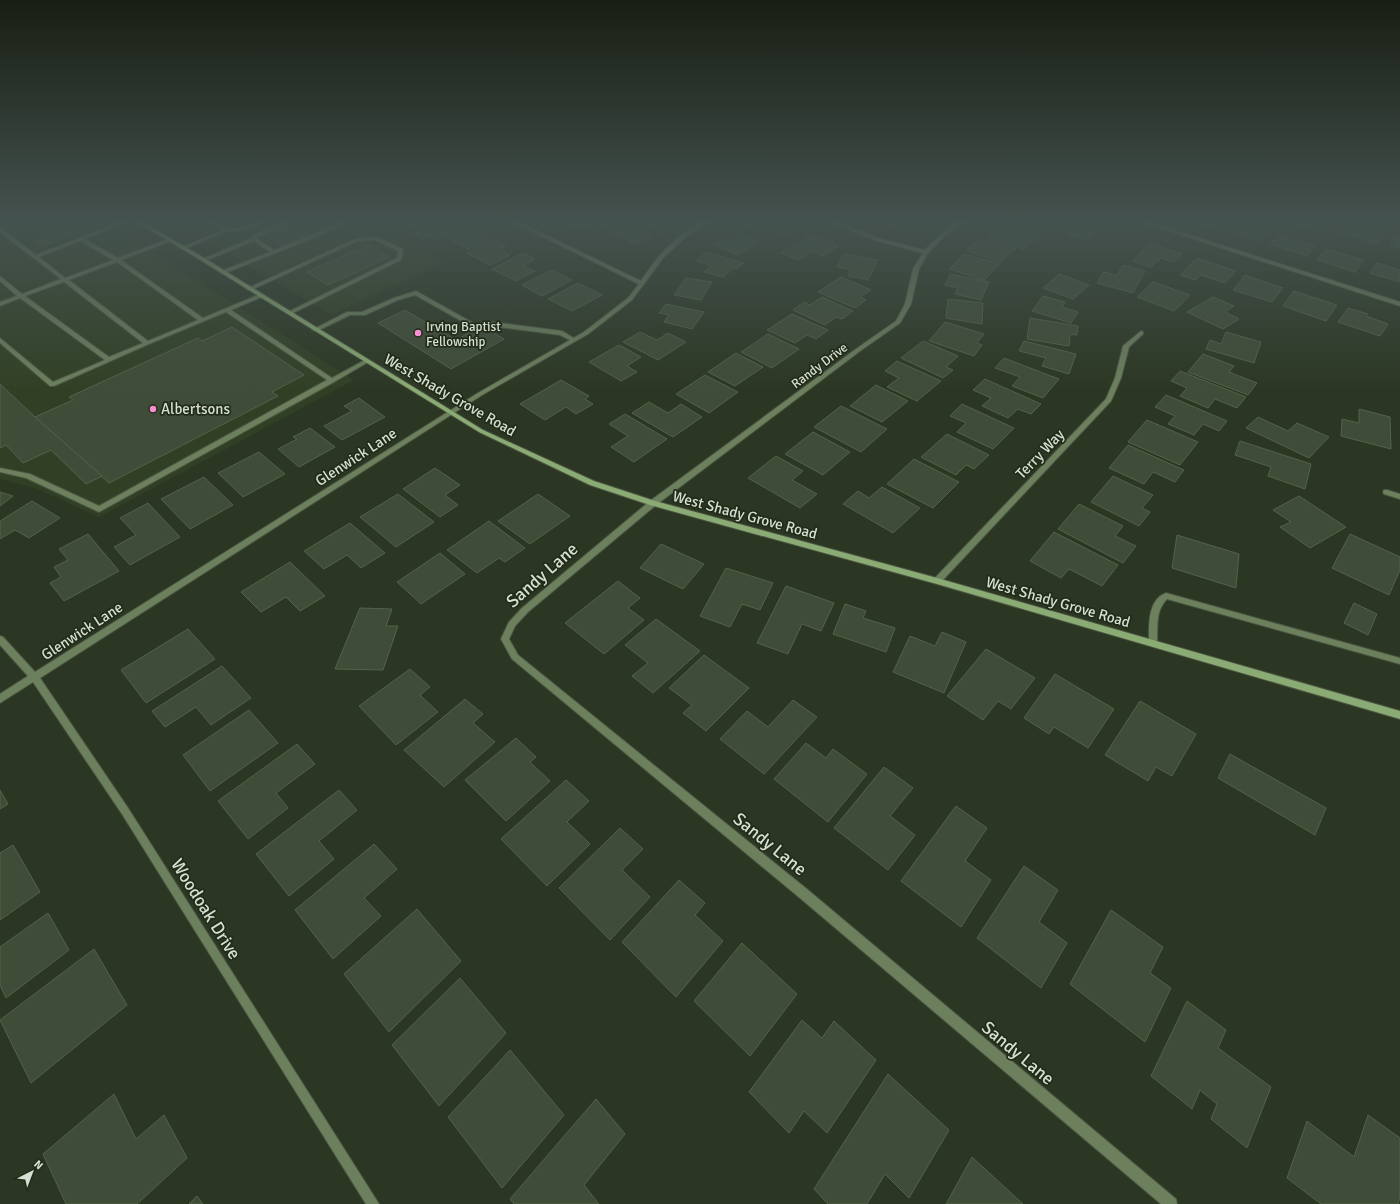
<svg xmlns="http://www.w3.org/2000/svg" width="1400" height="1204" font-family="Signika,sans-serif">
	<rect width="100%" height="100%" fill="#2c3723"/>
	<g fill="#314025">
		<path d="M5 220H98L134 241 354 380 99 517 38 489 0 479V222Z"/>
		<path d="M172 220H367L444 262 332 315Z"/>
	</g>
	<g fill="#3f4c37" stroke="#54614b">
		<path d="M24 220H57L21 233 11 225Z"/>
		<path d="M238 220H263L248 226Z"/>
		<path d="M304 220H322L334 227 285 247 266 235Z"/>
		<path d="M404 220H427L414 226Z"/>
		<path d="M434 220H457L447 225 457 230 437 239 431 236 423 239 414 234 423 230 417 227Z"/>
		<path d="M574 220H612L616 222 599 230 586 224 577 229 567 224Z"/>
		<path d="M754 220H776L795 228 784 234 768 228 761 232 744 225Z"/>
		<path d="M881 220H904L895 226Z"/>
		<path d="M1068 220H1081L1102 227 1087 240 1067 234 1073 229 1062 225Z"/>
		<path d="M1188 220H1217L1210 227Z"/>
		<path d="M1233 220 1269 231 1260 241 1224 230Z"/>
		<path d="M1286 220H1310L1305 227Z"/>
		<path d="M656 221 672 228 662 233 646 226Z"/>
		<path d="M1346 223 1384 234 1377 244 1338 232Z"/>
		<path d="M1006 224 1040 236 1023 249 989 236Z"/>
		<path d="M81 225 88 229 40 247 34 242Z"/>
		<path d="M623 227 632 231 636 229 651 236 636 244 612 233Z"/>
		<path d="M470 228 491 239 468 249 447 238Z"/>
		<path d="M740 234 759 242 737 255 713 245 724 239 728 241Z"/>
		<path d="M812 235 838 246 823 256 812 251 798 260 781 253Z"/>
		<path d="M1278 235 1315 246 1307 256 1270 244Z"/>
		<path d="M1395 235 1400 237V248L1389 245Z"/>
		<path d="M991 239 1016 249 999 262 966 250 978 241 985 244Z"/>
		<path d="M495 240 506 246 499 249 510 255 490 265 467 253Z"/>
		<path d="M1151 243 1182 254 1173 262 1161 258 1151 267 1132 261Z"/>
		<path d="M369 245 390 257 328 285 307 272Z"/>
		<path d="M1326 249 1364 260 1355 272 1317 260Z"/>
		<path d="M706 252 744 263 737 269 733 268 723 277 704 272 711 265 696 261Z"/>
		<path d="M523 253 535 259 523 266 535 271 516 281 492 269Z"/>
		<path d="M844 254 878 260 868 280 848 276 851 270 837 267Z"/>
		<path d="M964 254 999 264 984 280 949 269Z"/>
		<path d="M1197 258 1236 271 1225 283 1201 275 1195 280 1180 275Z"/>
		<path d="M1377 263 1400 270V282L1370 273Z"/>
		<path d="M1123 265 1145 271 1133 293 1097 283 1104 272 1117 275Z"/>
		<path d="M552 270 572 280 542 296 522 285Z"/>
		<path d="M950 274 989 282 981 300 955 294 958 288 945 285Z"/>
		<path d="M1059 274 1089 285 1073 299 1043 288Z"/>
		<path d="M1245 275 1283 288 1272 302 1233 290Z"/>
		<path d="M841 277 871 290 860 297 866 300 855 308 818 292Z"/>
		<path d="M686 278 712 282 701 300 674 295Z"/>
		<path d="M1153 282 1190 295 1174 311 1137 297Z"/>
		<path d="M578 283 602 295 572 311 548 299Z"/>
		<path d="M1294 291 1337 305 1326 321 1283 306Z"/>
		<path d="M1043 296 1065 302 1062 307 1078 312 1071 323 1032 311Z"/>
		<path d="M822 297 853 311 842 319 836 317 825 325 793 310 804 302 810 305Z"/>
		<path d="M1213 297 1234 306 1225 312 1239 319 1223 329 1187 312Z"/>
		<path d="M948 299 983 303 982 324 946 318Z"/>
		<path d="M666 304 704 312 692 329 664 322 669 315 659 313Z"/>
		<path d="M1348 308 1368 314 1366 316 1388 324 1380 336 1338 322Z"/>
		<path d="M405 310 456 340 481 326 504 339 451 369 378 323Z"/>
		<path d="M792 314 828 330 816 339 807 335 795 343 767 330Z"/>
		<path d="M1030 318 1078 326 1077 335 1070 334 1069 346 1027 339Z"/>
		<path d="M945 322 984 334 977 343 982 345 974 356 929 341Z"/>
		<path d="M232 327 304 375 272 392 278 396 109 483 35 417 73 400 69 397 198 338 202 341Z"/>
		<path d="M640 332 657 340 668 333 686 342 658 360 623 342Z"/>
		<path d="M1226 332 1261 342 1254 363 1206 349 1210 340 1221 344Z"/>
		<path d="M768 334 799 349 772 368 741 352Z"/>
		<path d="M923 341 958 356 946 367 953 370 943 378 901 358Z"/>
		<path d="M1024 341 1076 354 1069 374 1042 366 1046 358 1019 351Z"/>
		<path d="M619 345 641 357 627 366 637 372 621 381 589 362Z"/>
		<path d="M736 353 763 367 735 386 708 372Z"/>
		<path d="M1203 354 1234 366 1229 372 1257 383 1248 395 1188 372Z"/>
		<path d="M1004 358 1059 379 1043 398 1012 386 1020 377 995 368Z"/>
		<path d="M897 361 941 381 917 401 887 387 899 378 885 371Z"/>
		<path d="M1180 371 1246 397 1237 408 1215 399 1208 408 1180 396 1187 388 1171 381Z"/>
		<path d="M705 375 738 392 709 413 676 394Z"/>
		<path d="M985 379 1041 404 1031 414 1018 409 1008 418 982 406 991 398 973 390Z"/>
		<path d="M561 380 589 396 585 399 593 404 576 414 566 407 545 420 520 404Z"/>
		<path d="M0 384 35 417 102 476 86 484 51 450 23 463 6 445 0 448Z"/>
		<path d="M876 385 908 401 882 422 850 406Z"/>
		<path d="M1166 395 1227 421 1219 431 1203 424 1194 435 1168 424 1175 416 1155 407Z"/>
		<path d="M359 398 385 417 342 440 324 426 352 411 344 406Z"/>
		<path d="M649 402 668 413 681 404 702 417 673 437 632 413Z"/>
		<path d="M962 404 1014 428 993 449 957 432 966 423 950 416Z"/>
		<path d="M841 406 887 429 861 452 814 427Z"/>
		<path d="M1359 409 1390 417 1391 449 1341 436 1342 419 1359 423Z"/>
		<path d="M625 414 667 439 634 462 611 447 628 436 609 424Z"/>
		<path d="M1258 417 1288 431 1297 423 1329 437 1309 458 1246 428Z"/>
		<path d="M1147 420 1198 442 1180 465 1128 442Z"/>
		<path d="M310 428 335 447 299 467 278 449 297 439 293 437Z"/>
		<path d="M813 432 850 452 823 475 785 454Z"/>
		<path d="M947 434 989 455 974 469 966 465 956 475 921 457Z"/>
		<path d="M1240 441 1311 464 1305 489 1268 476 1271 467 1235 455Z"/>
		<path d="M1128 445 1184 470 1175 482 1153 472 1144 484 1109 468Z"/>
		<path d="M259 452 285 474 243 497 218 473Z"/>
		<path d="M776 456 803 471 792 480 817 494 800 508 748 478Z"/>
		<path d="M914 459 959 482 933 508 887 484Z"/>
		<path d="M435 468 460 485 445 495 458 505 440 517 403 489Z"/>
		<path d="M1113 476 1153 495 1142 508 1150 512 1139 526 1091 502Z"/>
		<path d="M204 477 233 505 190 529 161 499Z"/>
		<path d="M882 487 920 508 893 533 843 504 858 491 869 498Z"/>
		<path d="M0 492 13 496 0 506Z"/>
		<path d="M398 494 434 522 396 547 360 517Z"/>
		<path d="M538 494 570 516 530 544 498 521Z"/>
		<path d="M1299 496 1346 527 1310 548 1280 527 1291 522 1273 510Z"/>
		<path d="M32 501 60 518 29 538 15 530 0 539V521Z"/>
		<path d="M148 503 180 537 130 565 114 547 136 535 120 518Z"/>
		<path d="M1079 504 1123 526 1115 536 1136 546 1123 563 1058 529Z"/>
		<path d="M489 521 525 548 505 562 499 558 477 573 447 550Z"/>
		<path d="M350 523 385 553 361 568 347 555 324 569 304 551Z"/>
		<path d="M1054 532 1118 565 1102 586 1069 569 1061 578 1030 561Z"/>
		<path d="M88 534 119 571 64 601 50 583 61 577 54 567 68 560 59 549Z"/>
		<path d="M1350 534 1400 557V570L1389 595 1332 568Z"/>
		<path d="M1177 535 1239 554 1236 588 1172 568Z"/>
		<path d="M661 544 704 564 683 589 640 568Z"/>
		<path d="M440 553 465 574 421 604 397 582Z"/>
		<path d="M290 562 325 596 300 611 286 597 261 612 241 592Z"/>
		<path d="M726 568 773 583 760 610 742 604 730 627 700 616Z"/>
		<path d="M618 581 640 598 628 608 644 620 604 654 565 623Z"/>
		<path d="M786 586 834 603 821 631 802 624 788 654 757 643Z"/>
		<path d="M1354 603 1377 614 1368 635 1344 623Z"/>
		<path d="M845 604 866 611 863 618 895 628 886 652 833 634Z"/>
		<path d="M360 608 392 609 386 626H398L383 670 335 669Z"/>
		<path d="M656 619 700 651 653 693 632 676 648 663 625 645Z"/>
		<path d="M188 629 215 659 146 703 121 670Z"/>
		<path d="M942 632 966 642 944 693 893 672 910 636 935 646Z"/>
		<path d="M986 649 1035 678 1011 709 998 701 983 720 947 696Z"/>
		<path d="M704 655 749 688 706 731 683 713 692 705 669 688Z"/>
		<path d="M222 666 251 698 211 725 196 707 165 727 152 711Z"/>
		<path d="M410 669 430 687 420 695 438 712 396 745 359 706Z"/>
		<path d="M1055 674 1114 709 1088 748 1054 727 1049 734 1024 718Z"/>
		<path d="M465 699 483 714 473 723 495 742 444 787 404 750Z"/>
		<path d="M793 700 817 717 764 774 720 739 747 711 768 727Z"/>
		<path d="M1140 701 1196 734 1172 776 1156 767 1148 781 1105 755Z"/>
		<path d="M249 710 278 743 210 791 183 755Z"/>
		<path d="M516 738 536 757 530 762 550 781 506 821 465 780Z"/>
		<path d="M806 743 826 758 833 749 867 774 828 822 774 779Z"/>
		<path d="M297 744 315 764 276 793 288 808 248 839 218 801Z"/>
		<path d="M1230 754 1326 808 1315 835 1218 778Z"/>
		<path d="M884 767 913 788 890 816 915 835 888 870 834 828Z"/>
		<path d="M566 780 589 801 567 822 590 844 547 886 501 839Z"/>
		<path d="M0 790 8 804 0 809Z"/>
		<path d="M339 790 357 810 319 841 334 859 289 896 256 854Z"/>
		<path d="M956 806 987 828 965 861 991 880 961 927 901 881Z"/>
		<path d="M620 828 643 849 622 870 650 897 610 940 559 888Z"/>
		<path d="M374 844 397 869 364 898 381 916 333 959 295 910Z"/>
		<path d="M13 845 40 892 0 920V853Z"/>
		<path d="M1024 866 1058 890 1039 922 1067 943 1041 988 977 938Z"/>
		<path d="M679 880 705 903 695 915 723 941 676 997 622 942Z"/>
		<path d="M417 909 461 961 389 1032 344 974Z"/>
		<path d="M1111 910 1163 947 1150 973 1171 988 1145 1042 1070 984Z"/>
		<path d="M48 913 69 950 6 998 0 985V947Z"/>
		<path d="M742 943 797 994 750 1056 694 1001Z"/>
		<path d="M94 949 127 1005 31 1083 0 1020Z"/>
		<path d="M460 978 506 1033 439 1106 392 1045Z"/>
		<path d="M1187 1001 1226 1030 1218 1048 1271 1087 1247 1148 1211 1119 1217 1104 1200 1090 1192 1109 1151 1076Z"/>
		<path d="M802 1020 822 1038 834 1021 876 1060 827 1133 804 1111 789 1133 749 1092Z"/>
		<path d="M510 1050 564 1115 502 1188 448 1117Z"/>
		<path d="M888 1074 949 1130 909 1198 885 1174 867 1204H828L814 1189Z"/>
		<path d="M114 1094 136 1139 164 1115 187 1158 137 1204H66L43 1154Z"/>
		<path d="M596 1099 625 1134 584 1185 599 1204H514L510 1199Z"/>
		<path d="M1368 1115 1400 1138V1198L1398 1204H1321L1287 1178 1307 1121 1354 1157Z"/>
		<path d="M972 1157 1023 1204H946Z"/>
		<path d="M197 1196 203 1204H189Z"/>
	</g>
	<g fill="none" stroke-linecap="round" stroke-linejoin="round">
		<g stroke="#4b5542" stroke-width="2">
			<g id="service">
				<path d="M125 220H132L85 239 118 258 168 239H172V241L121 260 203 318 258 295H262V297L231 310 332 378 365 360 367 359 370 361 334 382 99 512 26 478 0 472V468L30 474 99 506 327 380 226 312 149 344 54 386H50L0 343V338L53 382 105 360 20 298 0 306V302L17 296 0 281V276L22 294 61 279 2 234 0 231V227L36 255ZM80 241 113 260 65 278 39 257ZM117 262 198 320 148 341 69 280ZM64 282 143 343 109 357 25 296Z"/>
				<path d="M263 220H270L246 230 227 231 185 249 180 248 222 230 211 223V221C217 221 220 225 225 228 236 232 253 224 263 220Z"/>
				<path d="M288 220H295L256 238 274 250 340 224 334 220H340L346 224 316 237 223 274 221 273V271L270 252 254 241 205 261 200 260 252 238V236Z"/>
				<path d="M376 237 403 249 401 260 291 314 286 313 397 258 398 251 375 240 358 241 251 290 246 289 355 239Z"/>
				<path d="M416 291 475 324 492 322 562 331 577 340 572 341 560 335 492 326 472 327 415 295 398 300 365 315H350L317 331 312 330 347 312H362L394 298Z"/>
				<path d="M1166 593 1400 658V664L1167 599C1155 611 1158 627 1157 643L1156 645H1150L1149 643C1149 627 1147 600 1166 593Z"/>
			</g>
		</g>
		<g stroke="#4b5542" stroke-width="2">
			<g id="minor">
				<path d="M508 220H515L641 281C647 272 653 263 660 255 671 243 696 220 712 220L687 236 664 257 632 300 588 334 482 395 40 678 128 808 379 1204H366L122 814 33 682 0 703V694L28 676 0 645V636L3 637 35 672 478 393 584 332 628 298 639 284Z"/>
				<path d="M825 220H832L881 239 925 250C935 240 953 220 967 220L945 236 928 253 919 269 911 304 900 323 860 351 656 505 528 612 515 626 509 639 518 655 808 890 1176 1199 1177 1204H1161L800 898 512 659 501 639 509 622 522 608 650 501 856 349 896 321 905 304 913 269 923 253 877 241Z"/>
				<path d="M1135 220H1143L1400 302V306Z"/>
				<path d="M1141 331 1143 332V334L1129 347 1121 378 1111 401 940 583H934L933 581 934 579 1106 399 1115 378 1123 346Z"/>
				<path d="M1384 490H1387L1400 494V499L1384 494 1383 492Z"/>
			</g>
		</g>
		<g stroke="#4b5542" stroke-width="2">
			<path id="secondary" d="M133 220H139L201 256 483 430 594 481 655 501 937 578 1400 711V719L937 584 650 505 590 485 479 432 197 258Z"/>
		</g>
		<use href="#service" fill="#6c805e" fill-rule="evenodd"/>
		<use href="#minor" fill="#6c805e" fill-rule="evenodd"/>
		<use href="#secondary" fill="#8bab74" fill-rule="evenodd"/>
	</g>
	<linearGradient id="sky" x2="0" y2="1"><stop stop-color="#181e13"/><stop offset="0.57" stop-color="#455350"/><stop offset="1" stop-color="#455350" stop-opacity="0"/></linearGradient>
	<rect width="1400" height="389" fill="url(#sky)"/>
	<g fill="#f690d0" stroke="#222d19" stroke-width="1.5">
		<circle cx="418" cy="333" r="4"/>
		<circle cx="153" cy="409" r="4"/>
	</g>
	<g text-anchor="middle" stroke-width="3.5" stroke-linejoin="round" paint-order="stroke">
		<g font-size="13" fill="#d7dfd2" stroke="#222d19" text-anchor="start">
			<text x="426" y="331">Irving Baptist<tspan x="426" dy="15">Fellowship</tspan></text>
		</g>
		<g font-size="13" fill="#d7dfd2" stroke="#222d19">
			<text transform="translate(819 365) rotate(-37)" y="5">Randy Drive</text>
		</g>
		<g font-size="15" fill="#d7dfd2" stroke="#222d19">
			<text transform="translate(450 395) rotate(30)" y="5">West Shady Grove Road</text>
			<text transform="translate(1040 454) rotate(-46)" y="5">Terry Way</text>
			<text transform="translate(356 457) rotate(-33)" y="5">Glenwick Lane</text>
			<text transform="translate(745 515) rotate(15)" y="5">West Shady Grove Road</text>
			<text transform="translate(1058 602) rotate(16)" y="5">West Shady Grove Road</text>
			<text transform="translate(82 631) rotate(-33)" y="5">Glenwick Lane</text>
		</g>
		<g font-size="15" fill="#d7dfd2" stroke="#222d19" text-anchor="start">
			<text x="161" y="414">Albertsons</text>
		</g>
		<g font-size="18" fill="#d7dfd2" stroke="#222d19">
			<text transform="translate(542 575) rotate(-41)" y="6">Sandy Lane</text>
			<text transform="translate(770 844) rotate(39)" y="6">Sandy Lane</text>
			<text transform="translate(206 909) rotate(58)" y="6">Woodoak Drive</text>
			<text transform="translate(1018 1053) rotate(40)" y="6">Sandy Lane</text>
		</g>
	</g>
	<g transform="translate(32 1172) rotate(42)" stroke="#222d19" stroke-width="3" paint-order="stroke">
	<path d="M0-3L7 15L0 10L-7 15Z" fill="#d7dfd2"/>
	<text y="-6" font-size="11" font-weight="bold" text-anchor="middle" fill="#d7dfd2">N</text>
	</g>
</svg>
